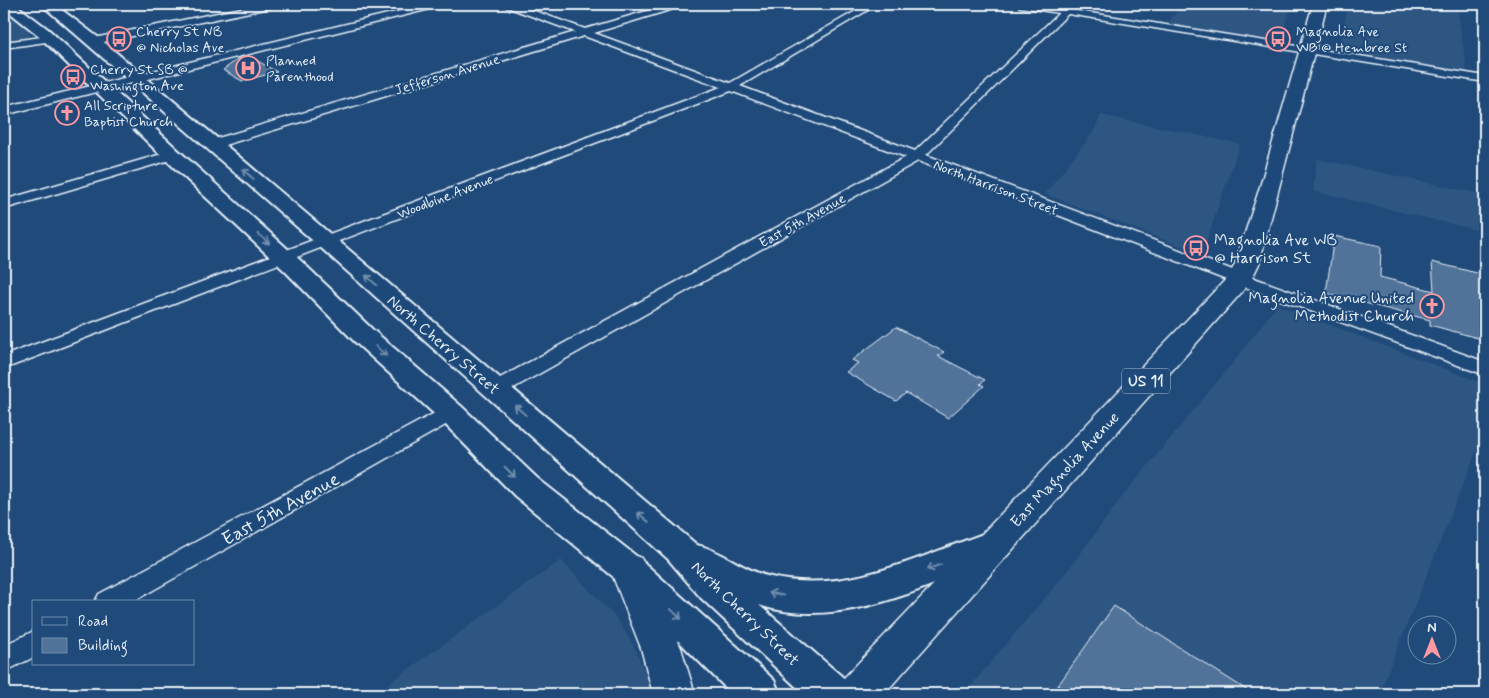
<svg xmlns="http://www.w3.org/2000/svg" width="1489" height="698" font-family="Mynerve,sans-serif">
	<rect width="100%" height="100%" fill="#1f4a7a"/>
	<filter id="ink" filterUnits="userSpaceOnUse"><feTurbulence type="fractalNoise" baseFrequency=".02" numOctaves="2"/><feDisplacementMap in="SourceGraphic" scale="10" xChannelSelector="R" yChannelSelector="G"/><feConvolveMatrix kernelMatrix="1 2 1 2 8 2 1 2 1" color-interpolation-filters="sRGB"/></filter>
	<g filter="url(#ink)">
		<g fill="#2e5683">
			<path d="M1183 4H1292L1280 41 1166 25Z"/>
			<path d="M1348 4H1457L1467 72 1339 51Z"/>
			<path d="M11 16 24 26 30 35 28 39 18 41 24 46 4 49V17Z"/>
			<path d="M1101 115 1240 144 1204 248 1198 250 1183 247 1045 194 1094 131Z"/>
			<path d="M1317 159 1485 195V232L1313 191Z"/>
			<path d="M1277 305 1485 384V430L1379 694H964L1065 574 1122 497 1235 360Z"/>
			<path d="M561 560 617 619 636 650 653 694H374Z"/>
		</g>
		<g fill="#517399" stroke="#e8f1f8">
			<path d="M249 56 277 72 242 81 223 70 238 59Z"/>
			<path d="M1334 236 1381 246 1380 277 1434 291 1432 262 1485 275V340L1430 325V320L1326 293Z"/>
			<path d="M896 327 944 352 938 356 985 380 980 384 984 386 948 418 906 393 896 401 846 372 858 363 852 360Z"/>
			<path d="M1114 606 1253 694H1067L1057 687Z"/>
		</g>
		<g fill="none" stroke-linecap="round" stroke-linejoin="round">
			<g stroke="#e8f1f8" stroke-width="3">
				<g id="street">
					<path d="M262 4H278L274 7 94 44 89 41 94 38Z"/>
					<path d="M429 4H443L442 6 4 115V107Z"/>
					<path d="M503 4H515L585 29 671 4H684L683 6 594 33 730 83 868 4H878L740 86 915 151 1059 13 1020 7 1016 4H1035L1063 8 1068 4H1077L1072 10 1485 76V82L1068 14 926 155 1246 275 1485 362V375L1234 283 918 161 503 394 496 396 489 394 486 389 489 384 906 157 731 91 4 369V356L721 87 584 36 218 147H208L207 144 208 141 575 32 504 6Z"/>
					<path d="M50 36 55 39 53 41 4 48V42Z"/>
					<path d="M172 151 179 155 177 158 4 209V200Z"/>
					<path d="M451 406 458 408 461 413 458 418 132 602H95L99 594 444 408Z"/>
					<path d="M34 631V657L4 672V645Z"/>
				</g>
			</g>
			<g stroke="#e8f1f8" stroke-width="4">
				<g id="secondary">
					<path d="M4 4H15L48 29 179 151 301 261 373 330 461 406 537 478 640 559 774 680 780 694H732L616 579 515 496 441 420 355 342 285 271 165 159 38 35 4 8Z"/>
					<path d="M41 4H54L99 38 697 545C723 551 744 571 771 577 848 595 921 555 992 531L1004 535 1009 545 1004 555C930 585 841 632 759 605L846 680 852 694H804L701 598 668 559 319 246Z"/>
				</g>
			</g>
			<g stroke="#e8f1f8" stroke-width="3">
				<g id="primary">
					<path d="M1313 4H1327L1259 264 1249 284 884 694H836L842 680 1229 276 1235 264 1259 190Z"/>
					<path d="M628 554 641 558 646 569 681 648 695 694H653L641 648 610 569 615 558Z"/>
				</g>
			</g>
			<use href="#street" fill="#1f4a7a" fill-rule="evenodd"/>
			<use href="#secondary" fill="#1f4a7a" fill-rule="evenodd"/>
			<use href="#primary" fill="#1f4a7a" fill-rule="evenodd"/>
		</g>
		<defs><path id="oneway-shaft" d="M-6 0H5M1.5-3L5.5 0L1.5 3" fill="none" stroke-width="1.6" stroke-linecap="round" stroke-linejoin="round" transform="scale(1.25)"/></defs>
		<g stroke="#6f8dac">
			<use href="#oneway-shaft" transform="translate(248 174) rotate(-139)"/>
			<use href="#oneway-shaft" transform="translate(264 239) rotate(42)"/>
			<use href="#oneway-shaft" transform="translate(371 280) rotate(-138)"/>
			<use href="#oneway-shaft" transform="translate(381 351) rotate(42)"/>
			<use href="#oneway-shaft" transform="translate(520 410) rotate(-139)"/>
			<use href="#oneway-shaft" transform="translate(510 472) rotate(45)"/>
			<use href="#oneway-shaft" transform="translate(643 517) rotate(-139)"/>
			<use href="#oneway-shaft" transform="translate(934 567) rotate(159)"/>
			<use href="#oneway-shaft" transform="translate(776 594) rotate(-169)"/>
			<use href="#oneway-shaft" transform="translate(676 614) rotate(43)"/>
		</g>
	</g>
	<defs>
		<g id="bus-ring" transform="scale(1.25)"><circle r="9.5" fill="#1f4a7a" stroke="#ff9aa2" stroke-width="1.5"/><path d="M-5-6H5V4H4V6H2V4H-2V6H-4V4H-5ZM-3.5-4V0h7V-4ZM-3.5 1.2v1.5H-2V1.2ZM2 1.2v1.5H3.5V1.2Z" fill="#ff9aa2"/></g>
		<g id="hospital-ring" transform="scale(1.25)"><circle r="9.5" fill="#1f4a7a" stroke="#ff9aa2" stroke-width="1.5"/><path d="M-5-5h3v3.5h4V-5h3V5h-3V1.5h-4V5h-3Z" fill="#ff9aa2"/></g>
		<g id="church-ring" transform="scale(1.25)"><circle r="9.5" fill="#1f4a7a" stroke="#ff9aa2" stroke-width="1.5"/><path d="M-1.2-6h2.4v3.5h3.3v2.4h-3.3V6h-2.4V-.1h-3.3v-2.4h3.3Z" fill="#ff9aa2"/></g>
	</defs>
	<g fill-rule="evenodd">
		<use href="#bus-ring" x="119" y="39"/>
		<use href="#bus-ring" x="1278" y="39"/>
		<use href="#hospital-ring" x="248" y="68"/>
		<use href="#bus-ring" x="73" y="77"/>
		<use href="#church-ring" x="67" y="113"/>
		<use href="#bus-ring" x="1196" y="248"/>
		<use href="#church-ring" x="1432" y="306"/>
	</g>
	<g text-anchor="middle" stroke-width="4" stroke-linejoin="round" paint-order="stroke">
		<g font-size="14" fill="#e8f1f8" stroke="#1f4a7a" text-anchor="start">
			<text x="136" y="36">Cherry St NB<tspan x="136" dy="16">@ Nicholas Ave</tspan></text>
			<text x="1296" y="36">Magnolia Ave<tspan x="1296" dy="16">WB @ Hembree St</tspan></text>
			<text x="266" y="65">Planned<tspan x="266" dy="16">Parenthood</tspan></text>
			<text x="90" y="74">Cherry St SB @<tspan x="90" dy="16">Washington Ave</tspan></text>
			<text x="84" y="110">All Scripture<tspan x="84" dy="16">Baptist Church</tspan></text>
		</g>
		<g font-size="14" fill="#e8f1f8" stroke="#1f4a7a">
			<text transform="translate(447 74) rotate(-17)" y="5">Jefferson Avenue</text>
			<text transform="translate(996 187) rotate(21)" y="5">North Harrison Street</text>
			<text transform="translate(445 196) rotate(-21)" y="5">Woodbine Avenue</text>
			<text transform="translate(802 220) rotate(-29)" y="5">East 5th Avenue</text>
		</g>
		<rect fill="#1f4a7a" stroke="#acbfd2" stroke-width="1" x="1122" y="368.5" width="48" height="25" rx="4"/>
		<g font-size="15" font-weight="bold" fill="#e8f1f8">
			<text x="1146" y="386">US 11</text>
		</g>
		<g font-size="16" fill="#e8f1f8" stroke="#1f4a7a" text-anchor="start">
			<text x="1214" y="245">Magnolia Ave WB<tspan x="1214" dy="18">@ Harrison St</tspan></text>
			<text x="1414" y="303" text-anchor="end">Magnolia Avenue United<tspan x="1414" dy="18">Methodist Church</tspan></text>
		</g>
		<g font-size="16" fill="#e8f1f8" stroke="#1f4a7a">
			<text transform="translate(444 344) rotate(41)" y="6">North Cherry Street</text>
			<text transform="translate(1064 469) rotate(-47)" y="6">East Magnolia Avenue</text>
			<text transform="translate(746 613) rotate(44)" y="6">North Cherry Street</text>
		</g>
		<g font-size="19" fill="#e8f1f8" stroke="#1f4a7a">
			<text transform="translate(280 508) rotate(-29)" y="7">East 5th Avenue</text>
		</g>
	</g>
	<rect width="1489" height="698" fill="none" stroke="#1f4a7a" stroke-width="20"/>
	<rect x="10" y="10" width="1469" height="678" fill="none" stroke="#e8f1f8" stroke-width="2" filter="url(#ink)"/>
	<rect x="32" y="600" width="162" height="65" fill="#1f4a7a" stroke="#6f8dac"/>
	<rect x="42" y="617" width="25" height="8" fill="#1f4a7a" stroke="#6f8dac"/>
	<text x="78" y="626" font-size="15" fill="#e8f1f8">Road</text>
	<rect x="42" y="638" width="25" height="15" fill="#517399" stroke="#6f8dac"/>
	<text x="78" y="650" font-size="15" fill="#e8f1f8">Building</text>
	<g transform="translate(1432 640)"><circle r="24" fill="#1f4a7a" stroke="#6f8dac"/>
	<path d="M0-4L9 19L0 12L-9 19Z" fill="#ff9aa2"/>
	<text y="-8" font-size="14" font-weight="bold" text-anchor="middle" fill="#e8f1f8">N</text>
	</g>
</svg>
